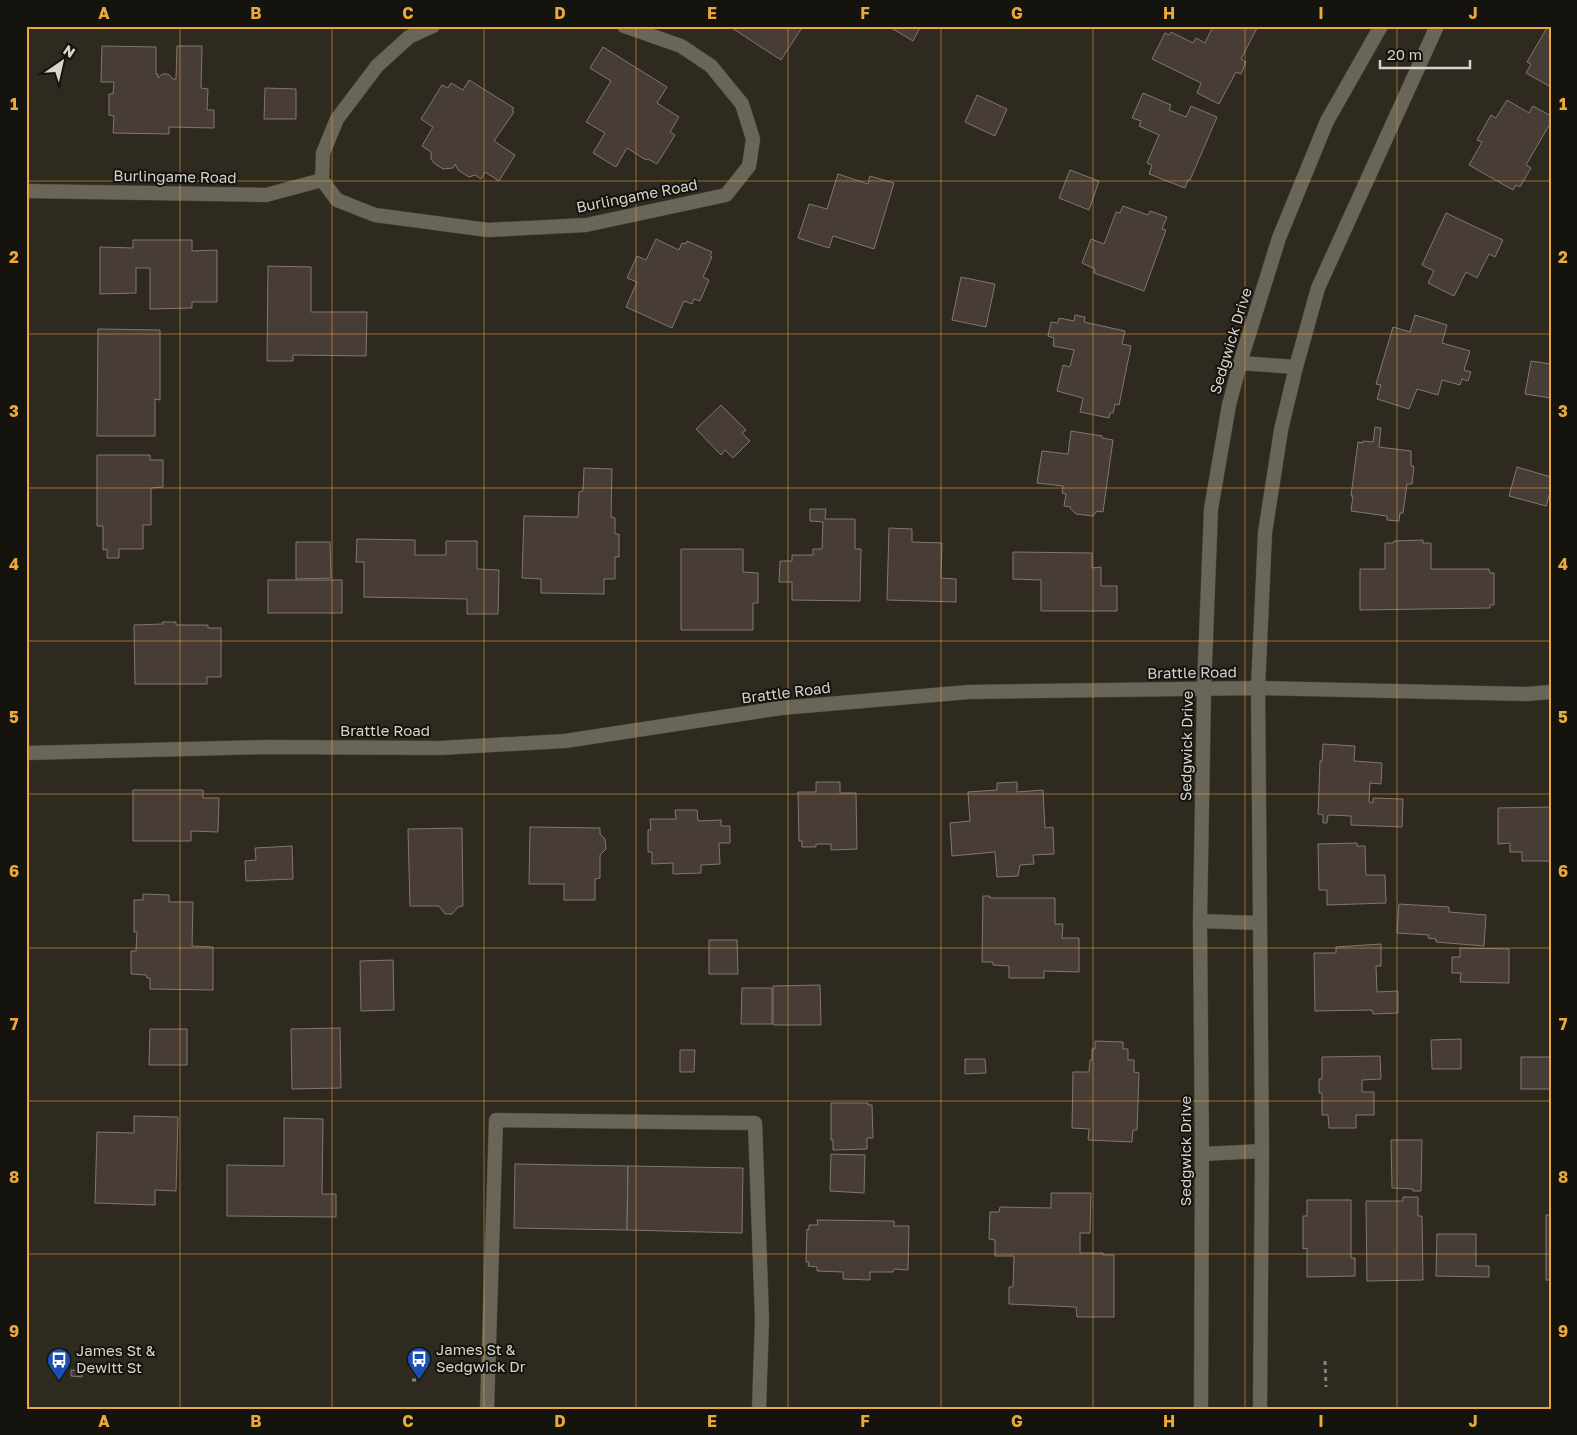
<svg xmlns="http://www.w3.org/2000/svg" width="1577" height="1435" font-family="'Golos Text',sans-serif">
	<rect width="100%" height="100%" fill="#2e2a1f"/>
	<g fill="#483c36" stroke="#83766f">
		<path d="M729 26H803L781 60Z"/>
		<path d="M888 26H921L913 41Z"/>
		<path d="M1213 26H1253L1257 28 1241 59 1246 62 1241 74 1236 72 1219 104 1197 93 1201 83 1152 59 1165 33 1169 35 1171 32 1193 43 1196 38 1205 43Z"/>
		<path d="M1548 26H1551V83L1549 86 1526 73 1531 64 1527 62Z"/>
		<path d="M102 46 156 47V74H158V78L162 74H168L173 79H176L177 46H202L201 88 208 89 207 110H214V128L169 127V134L113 133 114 116 109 115V94H113L114 82H101Z"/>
		<path d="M603 47 667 87 657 103 679 117 670 132 675 135 657 164 648 159 646 160 627 148 616 167 593 153 605 133 586 122 611 81 590 68Z"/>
		<path d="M469 80 514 108 512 111 514 112 494 141 515 155 499 181 485 172 481 179 475 175 469 177 458 170 455 164 453 168 443 169 435 164 431 159V152L422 146 433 127 421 119 442 85 448 88 451 83 463 90Z"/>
		<path d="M265 88 296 89V119H264Z"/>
		<path d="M1143 93 1171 105 1169 110 1186 117 1191 106 1217 117 1190 180H1188L1185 188 1149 174 1152 165 1147 163 1159 135 1139 126 1141 121 1132 118Z"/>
		<path d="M977 95 1007 109 995 136 965 122Z"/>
		<path d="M1507 100 1529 113 1533 106 1551 116V122L1526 165 1531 168 1520 187 1516 185 1513 190 1469 165 1482 142 1477 140 1491 115 1496 118Z"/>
		<path d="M1070 170 1099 181 1089 210 1059 198Z"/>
		<path d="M838 174 868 184 870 176 894 183 874 249 833 236 829 248 798 238 809 204 827 209Z"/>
		<path d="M1123 206 1148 215 1150 211 1167 217 1162 229 1166 230 1144 291 1094 273 1095 269 1082 263 1091 239 1104 244 1116 212 1120 213Z"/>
		<path d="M1446 213 1503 240 1495 257 1489 254 1477 278 1466 272 1454 296 1428 283 1434 271 1422 265Z"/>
		<path d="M656 239 679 250 682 243 686 244 687 241 712 252 710 256 712 257 703 277 709 280 700 301 694 299 692 304 684 301 672 328 626 307 637 282 627 278 637 256 646 260Z"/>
		<path d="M133 240H192V251L217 250V302H192V308L150 309V268H136V293L100 294V247L133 248Z"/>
		<path d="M268 266 311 267V312H367L366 356 293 355V361H267Z"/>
		<path d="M961 277 995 284 986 327 952 320Z"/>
		<path d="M1075 315 1085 317 1084 322 1125 331 1122 344 1131 346 1119 405 1115 404 1113 413H1110L1109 418 1080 412 1083 398 1057 391 1063 365 1070 367 1074 350 1053 346 1054 338 1048 336 1051 322 1058 323 1059 318 1074 321Z"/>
		<path d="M1415 315 1447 325 1442 343 1470 351 1464 370 1471 372 1468 381 1462 379 1460 385 1442 380 1438 395 1417 389 1409 409 1377 399 1381 385 1376 384 1393 327 1410 332Z"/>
		<path d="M98 329 160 330V400L155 399V436H97Z"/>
		<path d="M1531 361 1551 364V398L1525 394Z"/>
		<path d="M721 405 746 430 742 433 750 441 733 458 725 450 721 455 696 429Z"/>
		<path d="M1375 427 1381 428 1379 447 1411 451V466H1414L1412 484H1407L1403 513H1400L1399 521 1387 520V516L1351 511 1353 496H1351L1358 442 1363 443V441L1373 442Z"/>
		<path d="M1071 431 1102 436V438L1113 440 1103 512 1097 511 1093 516 1076 514 1070 508 1071 507 1064 506 1066 494 1062 493 1063 486 1037 483 1042 451 1068 454Z"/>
		<path d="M97 455H150V460H163V487L151 488V525H143V549H119V558H107V549L103 550V526H97Z"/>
		<path d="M1517 467 1551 477V489L1546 506 1509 496Z"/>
		<path d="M584 468 612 469 611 517 615 518V534H619V557H615V579H604V594L541 593V579L522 578 524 516 578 517 579 492 583 491Z"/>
		<path d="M810 509H826L825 519H855V549H861L860 601 792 600V582H779L780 561H792V555H813V549H822L823 522 810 521Z"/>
		<path d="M889 528 912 529V542L942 543 941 578 956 579V602L887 600Z"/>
		<path d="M357 539 415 540V555H446V541H477V569L499 570 498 614H467V599L364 597V562H356Z"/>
		<path d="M1423 540V543H1431V569H1489L1490 573H1494V605H1490V608L1360 610V569H1385V543H1393L1394 541Z"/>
		<path d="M296 542H330L331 578 296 579Z"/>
		<path d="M681 549H743V572L758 573V603H753V630H681Z"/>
		<path d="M1013 552 1092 553V568L1101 567V586H1117V611H1041V580L1013 579Z"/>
		<rect x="268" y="580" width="74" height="33"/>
		<path d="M162 622H176V625H208V628H221V677H207V684H135L134 625 163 624Z"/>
		<path d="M1323 744 1355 746 1354 761 1382 763 1381 784 1370 783 1369 802 1373 803V798L1403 799 1402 827 1351 825V816L1328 815 1327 823H1323V815L1318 814 1320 761H1322Z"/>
		<path d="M816 782H840V793H856L857 849 831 850V844H816V847H802V841H799L798 792H816Z"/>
		<path d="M1017 782V792L1043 790 1045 828 1053 827 1054 854 1033 855 1034 864 1020 865 1018 876 997 877 995 852 952 856 950 823 970 821 968 792 997 790V783Z"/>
		<path d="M133 790H203V798H219L218 832 191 831V841H133Z"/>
		<path d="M1551 807V861H1522V852H1510V843L1498 844V808Z"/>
		<path d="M675 810H697L698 821 721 820V826H730V843H719L720 864 701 865V873L673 874V863L652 864V852H648V830H651L650 819H676Z"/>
		<path d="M530 827 600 828V834L605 839 606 849 600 855V878L595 879V900H564V884H529Z"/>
		<path d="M462 828 463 906 458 907 452 914H445L439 906H410L408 829Z"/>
		<path d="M1357 843V846H1365L1366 875H1385L1386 903 1327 905V890H1319L1318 844Z"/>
		<path d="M292 846 293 879 246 881 245 861 256 860 255 848Z"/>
		<path d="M143 894 169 895V902H193L192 946 213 947V990L150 989V978H147L146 975 131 974V951H136L137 932H134V900H143Z"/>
		<path d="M983 896H990V898H1055V924H1063L1062 938H1079V972L1044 971V978H1009V966L993 965V962H982Z"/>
		<path d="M1399 904 1449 907V912L1486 915 1484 946 1436 942V939L1428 938 1429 935 1397 933Z"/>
		<path d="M709 940H737L738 974H709Z"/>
		<path d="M1381 944V966H1376L1377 992 1398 991V1013L1373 1014 1372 1010 1315 1011 1314 953H1336V947Z"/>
		<path d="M1460 948 1509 949V983L1460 982 1461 973H1452V957H1460Z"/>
		<path d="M393 960 394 1010 361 1011 360 961Z"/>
		<path d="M820 985 821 1025H773V986Z"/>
		<path d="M742 988H772V1024H741Z"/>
		<path d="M340 1028 341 1088 292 1089 291 1029Z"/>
		<path d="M150 1029H187V1065H149Z"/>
		<path d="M1461 1039V1069H1432L1431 1040Z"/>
		<path d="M1095 1041 1123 1042V1049H1128V1060H1134V1072L1139 1073 1137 1130H1133L1132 1142 1088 1140 1089 1129 1072 1128 1073 1072H1089L1090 1060H1092V1049H1095Z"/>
		<path d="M680 1050H695L694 1072H680Z"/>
		<path d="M1380 1056 1381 1079 1362 1080V1092H1374V1115H1356V1128H1329L1328 1115H1322V1093H1319V1079H1322V1057Z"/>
		<rect x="1521" y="1057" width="29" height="32"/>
		<path d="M965 1059H985L986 1073 965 1074Z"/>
		<path d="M831 1103H868V1105H872L873 1138H867V1149L833 1150V1140H831Z"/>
		<path d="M134 1116 178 1117 176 1191 155 1190V1205L95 1203 97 1132 134 1133Z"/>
		<path d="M284 1118 323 1119 322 1194H336V1217L227 1216V1165L284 1166Z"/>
		<path d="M1391 1140H1422L1421 1191H1413V1189L1392 1188Z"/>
		<path d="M831 1154 865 1155 864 1193 830 1191Z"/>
		<path d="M515 1164 628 1166 627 1230 514 1228Z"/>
		<path d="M628 1166 743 1168 742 1233 627 1230Z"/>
		<path d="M1051 1193H1091L1090 1233H1080V1253H1103V1255H1114V1317H1077L1076 1307 1009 1304V1287H1013L1014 1256H995V1240L989 1239 990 1212H999L1000 1207 1051 1208Z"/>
		<path d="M1403 1197H1418V1216H1422L1423 1280 1367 1281 1366 1201H1403Z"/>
		<path d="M1307 1200H1351V1258H1355V1276L1307 1277V1248L1303 1249V1216H1307Z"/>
		<rect x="1546" y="1215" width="5" height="65"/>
		<path d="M817 1220 894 1221V1226H909L908 1270 894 1269 893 1272H870V1280L843 1279V1272L817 1271V1267L808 1266 809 1262H806L807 1229 809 1230V1225H818Z"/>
		<path d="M1437 1234H1476V1266H1489V1277L1436 1276Z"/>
		<path d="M71 1370 83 1371 82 1377 71 1376Z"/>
	</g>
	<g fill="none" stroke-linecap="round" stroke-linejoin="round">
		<g stroke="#48443c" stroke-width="15">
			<path id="service" d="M487 1409 496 1120 755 1123 762 1319 759 1409"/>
		</g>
		<g stroke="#48443c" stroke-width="15">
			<g id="minor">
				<path d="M433 26 409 37 377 66 337 119 323 153 322 180 337 200 375 215 488 230 586 225 726 195 749 166 753 139 742 104 711 66 681 46 624 26"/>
				<path d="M26 191 266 195 322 180"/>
				<path d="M1240 363 1296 367"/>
				<path d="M26 753 269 747 440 748 565 741 781 708 969 692 1258 688 1526 694 1551 692"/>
				<path d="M1200 921 1260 923"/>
				<path d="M1202 1154 1262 1151"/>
				<path d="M1201 1409 1202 1154 1200 921 1204 689 1211 509 1229 405 1240 363 1279 238 1327 121 1381 26"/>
				<path d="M1260 1409 1262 1151 1258 688 1265 533 1281 430 1296 367 1318 288 1437 26"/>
			</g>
		</g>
		<g stroke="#87847b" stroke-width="3" stroke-dasharray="4 4" stroke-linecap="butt">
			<path d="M1325 1361 1326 1387"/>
			<path d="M412 1380H419"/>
		</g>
		<use href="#service" stroke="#696559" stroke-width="14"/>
		<use href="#minor" stroke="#696559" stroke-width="14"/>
	</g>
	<path fill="none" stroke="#eba93a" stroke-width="1" stroke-opacity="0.55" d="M180 26V1409M332 26V1409M484 26V1409M636 26V1409M788 26V1409M941 26V1409M1093 26V1409M1245 26V1409M1397 26V1409M26 181H1551M26 334H1551M26 488H1551M26 641H1551M26 794H1551M26 948H1551M26 1101H1551M26 1254H1551"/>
	<defs>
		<g id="bus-pin" transform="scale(1.25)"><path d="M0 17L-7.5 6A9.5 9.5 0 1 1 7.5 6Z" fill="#1a4fb4" stroke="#14130e"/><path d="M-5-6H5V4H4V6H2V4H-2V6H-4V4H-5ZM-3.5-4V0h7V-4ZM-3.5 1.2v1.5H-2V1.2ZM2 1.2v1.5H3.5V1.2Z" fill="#fff"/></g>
	</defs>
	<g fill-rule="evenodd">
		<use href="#bus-pin" x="419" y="1359"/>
		<use href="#bus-pin" x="59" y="1360"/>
	</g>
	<g text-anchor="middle" stroke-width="4" stroke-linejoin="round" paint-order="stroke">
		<g font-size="15" fill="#d6d4cd" stroke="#14130e">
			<text transform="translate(175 177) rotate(1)" y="5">Burlingame Road</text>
			<text transform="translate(637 196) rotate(-11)" y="5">Burlingame Road</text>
			<text transform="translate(1231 341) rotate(-73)" y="5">Sedgwick Drive</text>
			<text transform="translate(1192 673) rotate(-1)" y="5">Brattle Road</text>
			<text transform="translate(786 693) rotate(-7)" y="5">Brattle Road</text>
			<text x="385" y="736">Brattle Road</text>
			<text transform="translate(1187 746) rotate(-89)" y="5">Sedgwick Drive</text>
			<text transform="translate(1186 1151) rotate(-90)" y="5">Sedgwick Drive</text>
		</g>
		<g font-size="15" fill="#d6d4cd" stroke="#14130e" text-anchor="start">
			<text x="436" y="1355">James St &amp;<tspan x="436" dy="17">Sedgwick Dr</tspan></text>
			<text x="76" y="1356">James St &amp;<tspan x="76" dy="17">Dewitt St</tspan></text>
		</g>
	</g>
	<rect width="1577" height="1435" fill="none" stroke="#14130e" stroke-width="55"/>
	<g transform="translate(62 62) rotate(34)" stroke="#14130e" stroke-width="4" paint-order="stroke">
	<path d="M0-4L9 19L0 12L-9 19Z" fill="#d6d4cd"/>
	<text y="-8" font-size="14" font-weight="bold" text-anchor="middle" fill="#d6d4cd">N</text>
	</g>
	<path d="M1380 60v8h90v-8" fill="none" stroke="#d6d4cd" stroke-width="2.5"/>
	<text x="1387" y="60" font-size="15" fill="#d6d4cd" stroke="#14130e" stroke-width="4" paint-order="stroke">20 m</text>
	<rect x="28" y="28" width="1522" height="1380" fill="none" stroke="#eba93a" stroke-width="2"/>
	<g font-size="16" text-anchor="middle" font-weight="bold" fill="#eba93a">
		<text x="104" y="19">A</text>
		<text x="256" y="19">B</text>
		<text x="408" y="19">C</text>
		<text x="560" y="19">D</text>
		<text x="712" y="19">E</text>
		<text x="865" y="19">F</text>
		<text x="1017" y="19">G</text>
		<text x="1169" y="19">H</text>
		<text x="1321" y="19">I</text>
		<text x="1473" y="19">J</text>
		<text x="14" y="110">1</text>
		<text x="1563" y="110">1</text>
		<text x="14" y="263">2</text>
		<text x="1563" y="263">2</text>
		<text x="14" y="417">3</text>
		<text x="1563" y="417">3</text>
		<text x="14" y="570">4</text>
		<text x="1563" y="570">4</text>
		<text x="14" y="723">5</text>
		<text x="1563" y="723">5</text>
		<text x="14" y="877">6</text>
		<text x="1563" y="877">6</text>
		<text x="14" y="1030">7</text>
		<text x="1563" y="1030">7</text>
		<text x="14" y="1183">8</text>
		<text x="1563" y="1183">8</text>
		<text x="14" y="1337">9</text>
		<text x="1563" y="1337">9</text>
		<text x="104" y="1427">A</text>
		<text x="256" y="1427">B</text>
		<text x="408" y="1427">C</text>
		<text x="560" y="1427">D</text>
		<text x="712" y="1427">E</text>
		<text x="865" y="1427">F</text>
		<text x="1017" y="1427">G</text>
		<text x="1169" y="1427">H</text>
		<text x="1321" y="1427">I</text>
		<text x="1473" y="1427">J</text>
	</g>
</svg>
